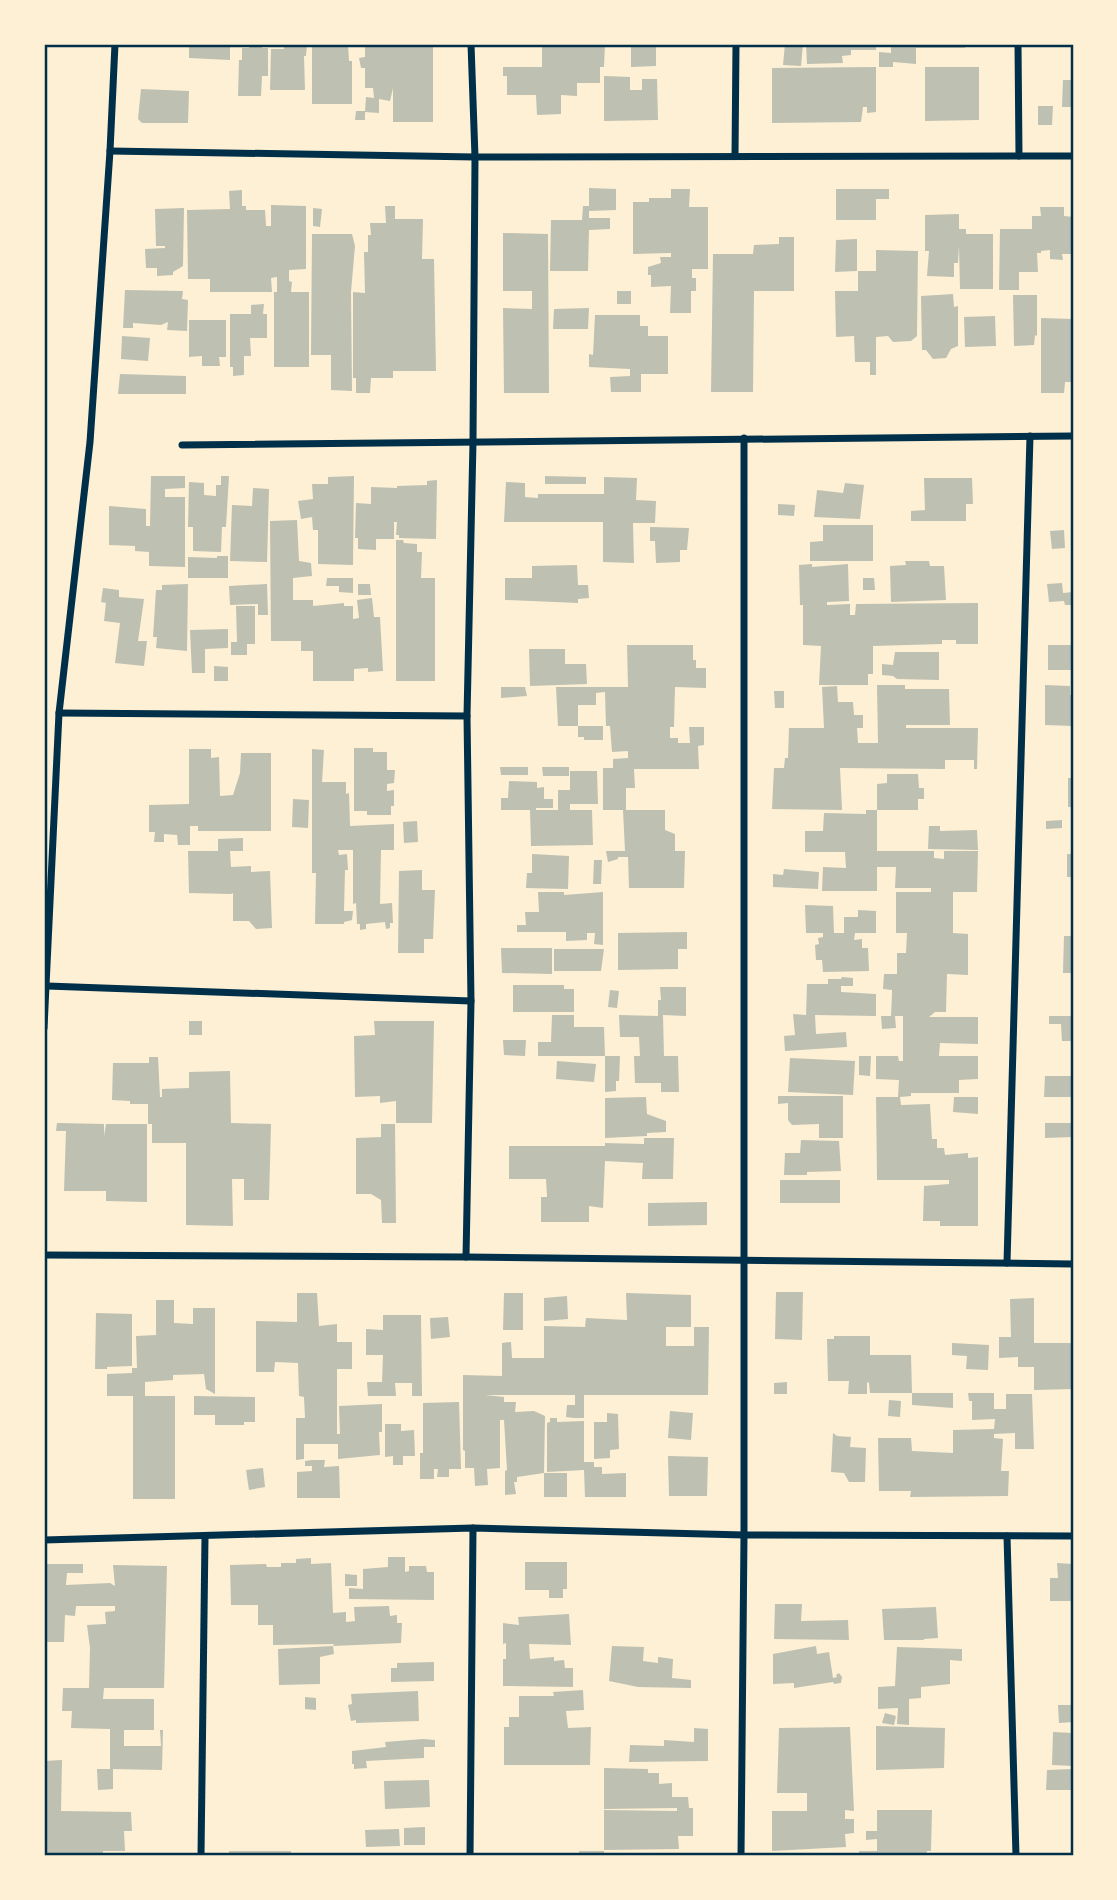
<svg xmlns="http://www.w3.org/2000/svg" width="1117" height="1900" font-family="'Noto Sans',sans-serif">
	<rect width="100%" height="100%" fill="#fdf0d5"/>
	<g fill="#bec0b2">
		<path d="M189 44H230V60L189 58Z"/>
		<path d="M249 44H262V48H268V76H262L261 96H238L239 60H242V48H249Z"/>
		<path d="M284 44H307L306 56H304L305 90H270L271 49H284Z"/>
		<path d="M312 44H348L349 61H352V104H312Z"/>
		<path d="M365 44H433V122H393V88L390 101 379 99V113L365 112V120H355L356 111H365L366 97 374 98 373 88H365V68H361L359 58 365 57Z"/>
		<path d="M542 44H605L604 67H600V83H577V96L561 95V114L537 115 536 95H507V76H503V67H542Z"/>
		<path d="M631 44H656V66L631 67Z"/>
		<path d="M785 44H803L801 66 783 65Z"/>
		<path d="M806 44H876V50H851V55L842 56 843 63 807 64Z"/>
		<path d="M891 44H965V48H916V64L893 62V67H879V52L891 53Z"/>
		<path d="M876 67V112L867 113V107H863L861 122 772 123V68Z"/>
		<path d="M925 67H979V120L925 121Z"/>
		<path d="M604 76 630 77V90H642V79H657L658 120 604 121Z"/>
		<path d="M1063 80H1073V107H1062Z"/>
		<path d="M141 89 189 91 188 123H142L138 119Z"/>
		<path d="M1038 106H1053L1052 125H1038Z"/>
		<path d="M589 188 616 189V210L589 211V218H610V229L589 230 588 271H550L551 220H582L583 206H589Z"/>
		<path d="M671 189H690L689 207H708V269H692V278H696V291H691V313H670L671 286 651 287V275H648V267L661 263 660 257H671V253L633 254V202H649V198H671Z"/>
		<path d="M836 189H889V199H876V220H836Z"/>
		<path d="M242 190V206H246V210H265L266 226H271V205L306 206V269L289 270V281L292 282 291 292H309V367H274V292H277V277L271 278 272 292H210V279H188L187 210 230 209 229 191Z"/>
		<path d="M385 206H395V219H423L422 259H434L436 371H393V378H371L370 393H356V378H353V292L365 293 364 252H368V235H371L370 223H386Z"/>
		<path d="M1040 207H1064V216L1073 217V254H1062L1063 260 1050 259V250L1041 251V253H1037L1038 272H1019V290H999L1000 229H1032V216H1041Z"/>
		<path d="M184 208 183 266 173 272V275L157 276V268H146L145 249 165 248V246H156L155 209Z"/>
		<path d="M313 208 322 209 320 227 313 226Z"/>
		<path d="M959 214V229H966V234H993V289H960L959 246 958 263H954V277L927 276 929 251H925V215Z"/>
		<path d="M503 233 548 234 549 393H504L503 308 532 309V291H503Z"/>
		<path d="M312 234H352L355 246 351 292 352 391 331 390V355H311Z"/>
		<path d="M779 237H794V291H754L753 392H711L713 254H753L754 245 779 244Z"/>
		<path d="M857 239V271L835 272 836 240Z"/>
		<path d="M876 250 918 251 917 336 911 341 893 342 888 336 876 337V375H870V362H855L854 336 836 337 835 291H858V271H876Z"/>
		<path d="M125 290 183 291 182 299 188 300 187 331 167 330 168 322 161 325 133 323V328H123Z"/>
		<rect x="617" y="291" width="14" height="13"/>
		<path d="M953 294 954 307 958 306V346L951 349 946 358 933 359 926 350H922L921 296Z"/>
		<path d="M1013 295H1037V336L1035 335 1034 345 1014 346Z"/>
		<path d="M264 304 263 314H267V338H250L251 356H244V375L233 376V367H230V314H251V305Z"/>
		<path d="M589 308 588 329H553L554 309Z"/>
		<path d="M595 315H640V326H648V336H668V374H641V392H611L610 377 630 376V369L589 367V354L593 355Z"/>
		<path d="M995 316 996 346 965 347 964 317Z"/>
		<path d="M1041 318 1073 319V382H1065L1064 393H1041Z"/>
		<path d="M189 320H226V357H219L220 366H202V356L189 357Z"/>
		<path d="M122 336 150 338 148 361 121 359Z"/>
		<path d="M120 374 186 376V394H118Z"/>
		<path d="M151 476H185V488L165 489V497H185V567L149 566V552L135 551V546L109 545V506L146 509V526H150Z"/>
		<path d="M221 476H229L226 527H222L221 552 193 551V527H188L189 482 204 483V495L216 496V485H221Z"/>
		<path d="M354 476 353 565 318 564V530H313L312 517 301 519 298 501 313 499 312 484H328V477Z"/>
		<path d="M545 476 586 477V484H545Z"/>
		<path d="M604 477 637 478 636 500 656 501 655 523H633L634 563 603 562V522H504L506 482 525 483V497L538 498V494H604Z"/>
		<path d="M924 478H972L973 504H966V521H911V511L925 510Z"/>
		<path d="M437 480 436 539 399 538V535H396L397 522H394V539H376V550L358 549V538H355L356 503 371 504V487L397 488V486L427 485V481Z"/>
		<path d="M845 483 864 485 860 519 814 517 817 490 843 493Z"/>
		<path d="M253 488 269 489 267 562 230 561 232 505 252 506Z"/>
		<path d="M778 504 795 505 794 516 778 515Z"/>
		<path d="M297 520 299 561 311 563 312 576 293 578V600H313V606L344 603V606H353V619L359 618 357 600 372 598 374 617H380L383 671 368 672V668L354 669V681H313V651H301V641H271L270 521Z"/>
		<path d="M823 525H873V561H810V542L823 541Z"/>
		<path d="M650 527 689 528 687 550H680V562L656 563 655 541H650Z"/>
		<path d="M1064 530 1065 548 1052 549 1050 531Z"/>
		<path d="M396 540H403L404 543 417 544V552H422L421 578H435V681H396Z"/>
		<path d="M217 556H228V578H188V557L217 558Z"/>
		<path d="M905 561H929L930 566H944L946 600 891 602 890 566 906 565Z"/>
		<path d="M812 564V567L848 564 849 601 827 602V605L850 604V615H855L856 604 978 603V644H956V640H942V644L873 646V674H868V685H819L821 646 803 645V605H800L799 565Z"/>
		<path d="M577 565 578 585H588L589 598 578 599V603L505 600V578H532V566Z"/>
		<path d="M327 578H353V593L339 592V586H326Z"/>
		<path d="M863 578H874L875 590H863Z"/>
		<path d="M1062 583 1063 593 1073 592V605H1065L1064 601 1049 602 1047 584Z"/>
		<path d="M188 584 187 651 156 648 157 637H153L156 590H162V585Z"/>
		<path d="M267 584 268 615H258V604L230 605 229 586Z"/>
		<path d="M358 584H370L371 595H358Z"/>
		<path d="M103 588 119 590V597L144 599 138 641H147L144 666 115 663 120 623 104 621 106 603 101 602Z"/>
		<path d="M236 606H255V644H247V655H231V642H237Z"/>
		<path d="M228 629V648L205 649V673H192L190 630Z"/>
		<path d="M627 645H693V660H696V668H706V688L675 687 674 727H670V738H678V743H690L689 727H704V745L698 746 699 769H634L635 788H626V810H665V830L675 834V851H685L684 888H629L628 857H618V859L608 862 606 851H625L623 810H603V768H613V759L628 758V751L612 752 610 726H606L605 692 596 693V705H578V726H603V740H584V737H578V726H558L556 687H628Z"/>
		<rect x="1048" y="645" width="25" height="25"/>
		<path d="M529 649H565V664H586L587 684 530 686Z"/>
		<path d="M895 652H939V680L897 679 893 676 882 675V664L893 665Z"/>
		<path d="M214 666 228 667V681H214Z"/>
		<path d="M877 685H905V689H949L950 725H906V728H978L977 769H974V760H945V769L840 768 842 810 772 809 774 768H784L785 758H788L789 728H824L822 687 837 686 838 702H853L854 715H863V728H857L858 743H878Z"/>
		<path d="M1045 685 1070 686V695H1073V726L1045 725Z"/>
		<path d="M501 687H525L527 696 501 698Z"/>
		<path d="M774 691H784V708H775Z"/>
		<path d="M354 748H373V752H387V770H395L394 783 387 784V791L394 790V806H391V815H367V811H354Z"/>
		<path d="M189 749H211V758L219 757 220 796 233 795 240 773 241 753H271V831H198V826H190V845H178L177 835 164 834V842H154L155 832H149V805L189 804Z"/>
		<path d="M312 749 324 750 322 782H346V794L349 793 350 826 394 824V850H381L380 904 392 903 393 923H390V928L386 929 385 922 366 924V929L360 930V924H357L356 903 353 904V850H338L339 855 347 854 348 870H345L344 911H353L352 920 344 922V924H315L316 873H312Z"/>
		<path d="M500 767H528V775H501Z"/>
		<path d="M542 767H569V776H543Z"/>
		<path d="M570 771H597L598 804H570V810H592L593 845 531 846 530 810H501V798H508L509 781 537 782V788L544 787V799H553V808H536V810H558V790H570Z"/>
		<path d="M887 774H918L919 788H924V799H918V810H877V784L887 783Z"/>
		<rect x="1068" y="778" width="5" height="29"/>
		<path d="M293 799 309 800 308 828 292 827Z"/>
		<path d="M866 810H877V851H934V858L944 859V851H978L977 892H953V933L968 934V975L947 974 946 1012H935L929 1017H978V1044L940 1043 939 1056H978V1079L959 1080V1093H911V1096L900 1097 901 1105 930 1104 932 1139H937V1148H944L945 1155 968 1153V1158L978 1157V1226H940V1221H923L924 1186 949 1184V1180H877L876 1097H898L899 1080 876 1079V1056H898L899 1061H903V1016H895L896 1028 882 1029 881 1016H891L892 994V990L883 989 884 974H897V953H906L907 933H896V892H931V888H895L896 867H877V891H822L823 867 846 868 845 852H805V831H823L824 813 866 814Z"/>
		<path d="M1062 820V828L1046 829V821Z"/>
		<path d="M417 821 418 842 404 843 403 822Z"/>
		<path d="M929 826H940V831L977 830 978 850 928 849Z"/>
		<path d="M243 838V851H230L231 867 251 866V872L270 871 272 928 256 929 249 921H233V893L231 894 189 893 188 851H218V839Z"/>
		<path d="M532 854 569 856 568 889 526 888 527 873H532Z"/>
		<rect x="1067" y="854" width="6" height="23"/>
		<path d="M594 860H602L601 884H593Z"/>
		<path d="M784 869 819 872 818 889 773 887V874L783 875Z"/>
		<path d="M422 870V890H435L433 939H424V953H398L399 871Z"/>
		<path d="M538 892H564V895L603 892V945L594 944 595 933H587V940L566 941V932H517V925H526L525 912H539Z"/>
		<path d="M805 905 833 906 834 933H844V917H858V910L876 911V933H855L854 940 862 939V948H868L869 971 823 972 822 960H816L815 945 819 944 818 938 823 937V933H806Z"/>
		<path d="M687 932V949H678V969L618 970V933Z"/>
		<path d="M1064 936H1073V973H1063Z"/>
		<path d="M501 948H552V974L502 973Z"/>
		<path d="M554 949H604L601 971H554Z"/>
		<path d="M842 977 853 978V986H841V992L876 994V1016L815 1015 816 1034 846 1032 847 1047 785 1051 784 1036 795 1035 793 1014 806 1015 807 984H828V979H841Z"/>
		<path d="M513 985H564V989H574V1012H513Z"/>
		<path d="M660 987H686V1016L663 1015 664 1056H678L679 1092H661V1083H635L634 1056H640L639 1037H620L619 1015 658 1016V1000H661Z"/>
		<path d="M610 990 619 991 617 1008 608 1007Z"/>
		<path d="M552 1015H574V1027H604L605 1056H538V1042H551Z"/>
		<path d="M1049 1016H1073V1041H1062L1061 1024H1049Z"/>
		<rect x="189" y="1021" width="13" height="14"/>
		<path d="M374 1021H434L432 1123H396V1101L380 1103V1096L355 1097 354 1036 375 1035Z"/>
		<path d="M503 1040H526L525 1056 504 1055Z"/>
		<path d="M605 1056H620L619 1081H616V1091L605 1092Z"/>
		<path d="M859 1056H871L870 1076 859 1075Z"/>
		<path d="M149 1057H158L160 1097H162V1089L189 1088V1072L230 1071 231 1123 271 1124 269 1200H244V1179H232L233 1226 186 1225V1143H152V1124H148V1104H130V1101L112 1100 113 1063H149Z"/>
		<path d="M790 1058 855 1061 853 1095 788 1092Z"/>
		<path d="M557 1061 596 1064 594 1082 556 1079Z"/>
		<path d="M1045 1076H1073V1097H1044Z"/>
		<path d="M778 1096H843V1138H819V1124L792 1125 788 1120V1103L778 1104Z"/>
		<path d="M646 1097 647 1114 666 1121V1132L647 1133V1136L605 1138V1098Z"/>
		<path d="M954 1097H978V1114L953 1112Z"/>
		<path d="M57 1123 104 1124V1136L106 1124H147V1202L106 1201V1191H64L66 1131H56Z"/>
		<path d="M1045 1123H1073V1137L1045 1138Z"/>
		<path d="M381 1124H395L396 1223H382L381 1200 371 1194H356V1138L381 1137Z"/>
		<path d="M644 1138H674L673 1179H642L643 1163 605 1161 603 1208 589 1206V1222H541V1197H547L546 1179H509V1146H605V1143L644 1144Z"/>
		<path d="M801 1140 839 1141 841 1171 807 1172V1175H784L785 1153H800Z"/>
		<rect x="780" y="1180" width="60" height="23"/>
		<path d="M707 1202V1225L648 1226V1203Z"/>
		<path d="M776 1292H803L802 1340 775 1339Z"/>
		<path d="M297 1293H317L319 1326 337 1324V1342H352V1369H337V1434H340L339 1406 382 1404V1432H379L380 1455 338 1459V1444H304V1459L296 1460V1418H305L304 1397 299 1396 298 1363 275 1362 274 1372H256V1321L297 1322Z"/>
		<path d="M504 1293H523V1330H503Z"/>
		<path d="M626 1293 691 1295V1327H666V1346H694V1327H709L708 1395H584V1418H574L566 1417 567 1405H575V1395H485L504 1397V1402H516L515 1412 534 1411 545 1416 544 1473H567V1497H544V1473L517 1477V1482H514L516 1494 505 1495V1471L507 1470 504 1420H500V1468L487 1469 488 1485 475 1486 474 1468H465V1451L463 1450V1375L502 1376V1343L511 1342 512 1358H544V1326L585 1327 586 1318 627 1320Z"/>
		<path d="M567 1296 568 1319 544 1321V1298Z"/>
		<path d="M1034 1298V1343H1073V1389L1034 1390V1367H1018V1357L999 1358V1337H1011L1010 1299Z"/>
		<path d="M156 1300H174V1323L193 1324V1308H215V1394L206 1389 204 1374 173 1375V1380L145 1382V1396H175V1499H133V1396H107V1374L132 1373V1368H137L136 1336 156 1335Z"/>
		<path d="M96 1313 132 1314V1366L107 1367V1369H95Z"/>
		<path d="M383 1315H421L422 1396H412V1383H395L396 1396H368L367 1382H382L383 1355H366V1329L383 1330Z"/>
		<path d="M448 1317 450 1337 431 1339 430 1318Z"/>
		<path d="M834 1336H870V1355H911L912 1393H870L869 1383 867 1382V1394H848L849 1381H828L827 1339H834Z"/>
		<path d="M952 1343 989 1345 988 1370 966 1369 967 1356 952 1355Z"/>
		<path d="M787 1382V1394H774V1383Z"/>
		<path d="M912 1393H953V1408L912 1405Z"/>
		<path d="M968 1393H994V1409H1006V1394H1032L1034 1449H1015V1433L994 1434V1438L1003 1439 1001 1471H1009L1008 1496 910 1497 911 1491H879L878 1438H911L912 1451 953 1453V1430L994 1429 995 1419 972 1420V1401H969Z"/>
		<path d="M194 1396 255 1397V1422H244V1425H215V1415H194Z"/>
		<path d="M889 1400 901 1401 900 1417 888 1416Z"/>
		<path d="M459 1402 461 1469H449V1477H437L438 1469H434V1479H420V1453H423V1403Z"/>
		<path d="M670 1411 693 1413 691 1440 668 1438Z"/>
		<path d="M607 1413 618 1414 619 1449 610 1450V1458L594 1459V1422H607Z"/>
		<path d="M550 1418H557V1422L584 1421V1462H594V1467H602V1474L626 1473V1497H585L584 1470 547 1472V1423L550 1422Z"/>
		<path d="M385 1424H401V1431L414 1430 415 1456H403V1465H393V1456L385 1457Z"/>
		<path d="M833 1433 837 1436 851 1437 850 1447 866 1448 865 1482H849L844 1473 831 1472Z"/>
		<path d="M668 1456 708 1457 707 1496H669Z"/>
		<path d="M312 1460H325L324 1467 339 1466 340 1498H297V1472L312 1471V1466H305V1461Z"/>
		<path d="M263 1468 265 1487 249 1490 246 1470Z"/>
		<path d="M388 1557H405V1572L409 1571V1566H426L427 1572H434V1600L349 1599V1588L363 1589V1569L388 1567Z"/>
		<path d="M311 1558V1564L331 1563 333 1613 346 1612V1622L355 1621 354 1607 389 1606 390 1616 397 1615V1623H402L401 1643 333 1646 334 1644 273 1645V1625H258V1605H231L230 1565 266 1564 267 1567H281V1563H296V1559Z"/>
		<path d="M525 1562H567V1589H563V1598H549V1590H525Z"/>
		<path d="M1057 1563 1073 1564V1601H1050V1578H1058Z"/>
		<path d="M44 1564H83V1573H67L66 1585 110 1583 115 1586 113 1565 167 1566 164 1688H104L103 1699H154V1730H124V1746H161L160 1730H163L162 1770 110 1769V1729L71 1728 72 1711H62L63 1688H89L90 1648 87 1625 106 1624 105 1612 115 1611V1606H76L75 1616 65 1615 64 1642H44Z"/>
		<path d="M345 1574 357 1575V1586H345Z"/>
		<path d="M775 1604H802L801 1621 848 1620 849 1640 774 1639Z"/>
		<path d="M936 1607 938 1638 924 1639V1640H884L882 1609Z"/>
		<path d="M569 1614 571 1645 529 1644 530 1659 554 1657V1661L564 1660 565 1668H573V1687L503 1686V1659H506V1643L503 1644V1623L519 1625 518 1617Z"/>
		<path d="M333 1646 334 1654 320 1657V1684L279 1685 278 1649Z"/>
		<path d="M612 1646 644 1647 643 1661 658 1663V1657L673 1659 672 1678 691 1680V1688L638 1687 609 1681Z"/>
		<path d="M816 1646 817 1654 829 1652 833 1678 837 1677 836 1675 839 1673 842 1677 841 1683 834 1684 833 1682 794 1688V1683L773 1684V1654Z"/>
		<path d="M897 1647 962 1649V1661L950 1660V1684L921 1687V1698L909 1699V1725L897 1724 898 1708 878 1709V1687L895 1686Z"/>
		<path d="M434 1662V1681L391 1682V1668H397V1663Z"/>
		<path d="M583 1690 584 1710 566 1711 568 1728 591 1727 590 1765H504V1727H509V1717H519V1696H554L553 1692Z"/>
		<path d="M418 1691 419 1721 356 1723V1720L351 1721 348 1705 352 1704 351 1694Z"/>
		<path d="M305 1697 316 1698V1710L305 1709Z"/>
		<path d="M1058 1705H1073V1722L1059 1723Z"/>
		<path d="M885 1713 896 1716 894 1725 882 1723Z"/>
		<path d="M876 1726 945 1728 944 1768 876 1770Z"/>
		<path d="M850 1727 854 1811 845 1810V1819H854V1833L845 1834 846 1847 772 1851V1811H807V1793H777L779 1728Z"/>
		<path d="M694 1728 708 1729V1761L629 1762 630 1745 664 1746V1740L694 1742Z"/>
		<path d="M1053 1732 1073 1733V1766L1052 1765Z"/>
		<path d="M423 1739 435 1740V1747H424V1758L366 1761 367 1768 354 1769V1764H352V1751L386 1747 385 1742Z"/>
		<path d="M62 1760 61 1811 131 1812 132 1831H124L125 1851H103V1856H44V1761Z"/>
		<path d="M604 1768 648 1769V1773H659V1784L672 1783V1797H688L689 1808H693V1836H678L679 1849 604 1850V1810L677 1811V1808L604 1809Z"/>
		<path d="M97 1769H113V1789L98 1790Z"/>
		<path d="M1073 1769V1790H1046L1047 1770Z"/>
		<path d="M429 1780 430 1807 385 1809 384 1781Z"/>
		<path d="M877 1810H932L931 1851H927L926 1856H859V1851H877V1839L866 1840V1831H877Z"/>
		<path d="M425 1827V1845H404V1828Z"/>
		<path d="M399 1829 400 1846 366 1847 365 1830Z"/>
		<rect x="229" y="1851" width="62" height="5"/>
		<rect x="579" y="1851" width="25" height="5"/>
	</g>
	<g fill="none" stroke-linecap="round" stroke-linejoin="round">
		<g stroke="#003049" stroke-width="7">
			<path d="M1018 44 1019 156"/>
			<path d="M110 151 475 157 1073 156"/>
			<path d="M735 156 736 44"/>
			<path d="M182 445 1073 436"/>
			<path d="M59 713 467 716"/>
			<path d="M47 986 471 1001"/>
			<path d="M44 1028 59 713 90 442 110 151 115 44"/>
			<path d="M44 1255 466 1257 1073 1264"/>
			<path d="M466 1257 471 1001 467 716 473 442 475 157 471 44"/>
			<path d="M1007 1263 1030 436"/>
			<path d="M1007 1536 1016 1856"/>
			<path d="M44 1540 473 1528 744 1535 1073 1536"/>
			<path d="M201 1856 205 1536"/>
			<path d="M470 1856 473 1528"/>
			<path d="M741 1856 744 1535V438"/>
		</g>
	</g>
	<rect width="1117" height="1900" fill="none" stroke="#fdf0d5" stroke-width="91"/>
	<rect x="46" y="46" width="1026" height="1808" fill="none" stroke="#003049" stroke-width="2.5"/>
</svg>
